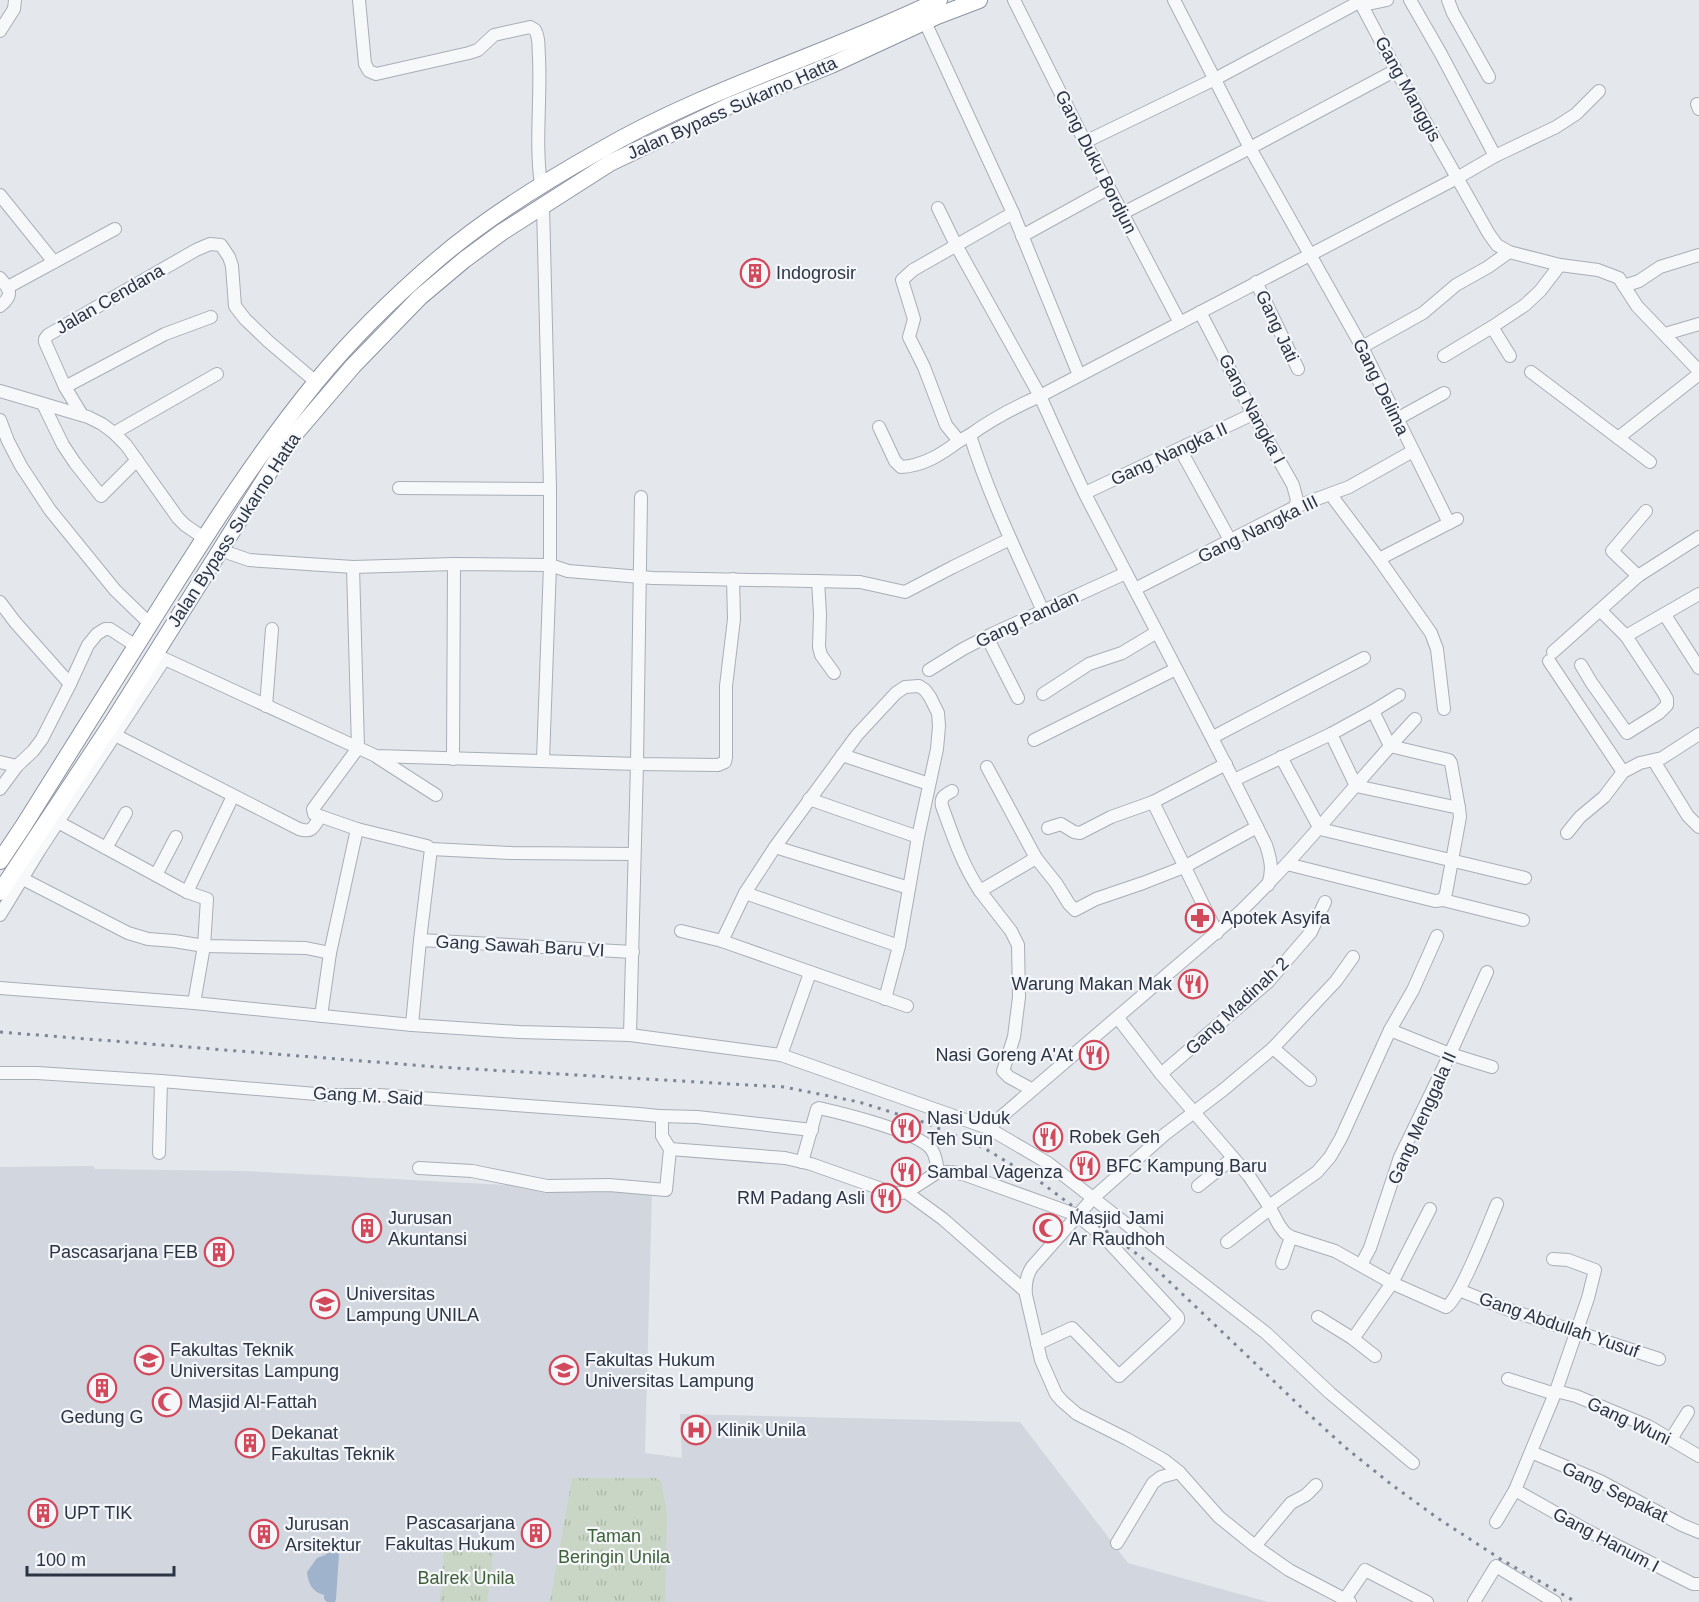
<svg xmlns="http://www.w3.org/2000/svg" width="1699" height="1602" font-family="Arial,sans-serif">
	<defs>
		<pattern id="grass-tufts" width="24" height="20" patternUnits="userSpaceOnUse" patternTransform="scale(1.5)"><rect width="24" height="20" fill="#c9d6c5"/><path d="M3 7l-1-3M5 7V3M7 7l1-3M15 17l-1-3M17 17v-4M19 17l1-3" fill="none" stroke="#adb8ab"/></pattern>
	</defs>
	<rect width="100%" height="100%" fill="#e4e7ec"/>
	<path fill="#d2d6de" d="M93 1166 95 1169 245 1171 652 1193 645 1453 682 1458 680 1414 1020 1422 1128 1563 1268 1602H0V1167Z"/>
	<g fill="url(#grass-tufts)">
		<path d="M572 1478H656L661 1482 667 1513 665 1602H550Z"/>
		<path d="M444 1550 493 1553 487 1602H440Z"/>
	</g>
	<path fill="#9fb4cc" d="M331 1549H334L339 1554 336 1599 335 1602H327L324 1599V1595C312 1592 308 1583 307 1572L317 1558 325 1555Z"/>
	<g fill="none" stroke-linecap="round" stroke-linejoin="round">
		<g stroke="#a9aeb7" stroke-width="14">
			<g id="minor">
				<path d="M359 0 365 64 369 71 376 74 469 53 478 50 494 35 530 27 535 30C540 38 538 48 539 57 541 100 535 143 541 185"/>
				<path d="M1014 0 1085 142 1180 323"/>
				<path d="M1174 0 1250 148 1362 347 1449 523"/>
				<path d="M1359 0 1396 70 1489 234 1497 245 1509 252 1560 265 1598 270 1619 278 1637 306 1699 371"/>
				<path d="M1410 0 1441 54 1495 156"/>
				<path d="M1448 0 1453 13 1489 77"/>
				<path d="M925 22 1013 213 1079 375"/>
				<path d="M0 31 14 9 15 0"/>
				<path d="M1697 104 1699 109"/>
				<path d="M1085 142 1215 79 1359 2 1368 4 1387 0"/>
				<path d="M0 195 54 262"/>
				<path d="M543 205 550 489V565L543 760"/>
				<path d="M938 208 956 245 1040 396C1015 407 992 419 970 435 989 496 1017 553 1043 611"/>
				<path d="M1123 213 1250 148 1396 70"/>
				<path d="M1022 236 1109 188"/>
				<path d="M0 278C10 290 14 295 0 306"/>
				<path d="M1256 282 1298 369"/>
				<path d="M1624 286 1639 281 1660 267 1699 255"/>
				<path d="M8 287 115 229"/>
				<path d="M1200 312 1253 414 1293 485 1297 500 1295 507"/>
				<path d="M1492 327 1510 356"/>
				<path d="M1665 334 1699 324"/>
				<path d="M1362 347 1423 313 1456 285 1488 267 1509 252"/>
				<path d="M1444 356 1492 327 1525 305 1540 291 1560 265"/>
				<path d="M1531 372 1650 462"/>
				<path d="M65 387 165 334 211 317"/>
				<path d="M0 391 88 417 102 424 114 433 126 445 178 518 185 525 204 538"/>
				<path d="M43 404 63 445 75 463 101 496 137 460"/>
				<path d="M82 415 65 387 45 342V339L48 335 196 250 210 244 221 245 229 257 232 266 235 306 245 319 269 342 316 382"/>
				<path d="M1397 419 1444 393"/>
				<path d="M0 420 8 441 21 466 50 510 115 590 150 624"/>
				<path d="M879 427 895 461 901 467C923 466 942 454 959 441"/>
				<path d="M114 433 217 374"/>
				<path d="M970 435 959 441 946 425 924 367 909 337 914 319 902 280 913 270 1013 213"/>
				<path d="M1618 438 1699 374"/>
				<path d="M1180 449 1230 540"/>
				<path d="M399 488 550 489"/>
				<path d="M1085 493 1253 414"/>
				<path d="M1331 495 1379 559 1457 519"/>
				<path d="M641 497 637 764 718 765 725 762 726 757V686L734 619 733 579"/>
				<path d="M220 550 249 560 262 561 353 567 454 564 550 565 568 571 653 578 860 582 905 592 953 567 1010 539"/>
				<path d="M1379 559 1431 633 1437 649 1444 709"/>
				<path d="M1638 576 1612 551 1646 511"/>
				<path d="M818 581 820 614 819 647 821 655 834 673"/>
				<path d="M1135 589 1295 507 1349 487 1413 451"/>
				<path d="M0 602 15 622 70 684"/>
				<path d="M1665 615 1699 668"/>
				<path d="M1626 636 1699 594"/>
				<path d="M987 637 1018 698"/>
				<path d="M1553 652 1638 576 1699 537"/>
				<path d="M154 654 376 756 637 764 630 1035"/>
				<path d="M1549 661 1623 772"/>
				<path d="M1581 665 1591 682 1627 733 1659 713 1667 705V699L1663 692 1626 636 1603 613"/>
				<path d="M929 670 963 649 992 634 1126 573"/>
				<path d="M1043 694 1089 664 1122 653 1157 632"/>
				<path d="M266 706 272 629"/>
				<path d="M1373 711 1399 695"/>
				<path d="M115 735 299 829C312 833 313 828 320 817"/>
				<path d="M1213 737 1364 658"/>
				<path d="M1034 740 1176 669"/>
				<path d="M842 755 929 784"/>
				<path d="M377 757 436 795"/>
				<path d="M1281 757 1320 829 1525 878"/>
				<path d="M453 759 454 564"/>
				<path d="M1654 761 1688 816 1699 827"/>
				<path d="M0 762 17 766"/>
				<path d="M987 767 1036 858"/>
				<path d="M1234 780 1331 734 1373 711 1390 746 1449 760 1451 763 1459 808"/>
				<path d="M0 789 17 766 33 751 42 739 70 684 88 645 97 634 105 629H110L136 646"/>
				<path d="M952 791C945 795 940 797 942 806 953 836 962 864 980 891"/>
				<path d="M809 799 918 837"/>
				<path d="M1153 802 1226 764"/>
				<path d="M58 822 187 892 207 899 204 946 194 1003"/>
				<path d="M1048 828 1061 824 1074 832 1080 833 1111 817 1153 802 1217 933"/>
				<path d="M357 829 427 846 431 849 420 940"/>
				<path d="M1567 833 1580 817 1604 797 1623 772 1640 763 1662 758 1699 734"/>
				<path d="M775 847 909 888"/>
				<path d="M106 848 126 813"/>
				<path d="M431 849 512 853 634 854"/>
				<path d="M1287 864 1435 901 1443 900 1446 893 1460 817 1459 808 1356 786 1331 734"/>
				<path d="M156 875 176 837"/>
				<path d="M23 879 128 933 148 939 174 941 204 946 306 948 330 953"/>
				<path d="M1268 885C1273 870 1271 860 1266 845 1208 727 1146 612 1086 496 1070 463 1055 429 1040 396L1457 178 1495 156 1556 127 1576 114 1599 91"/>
				<path d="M187 892 233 796"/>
				<path d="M745 893 899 946"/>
				<path d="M1443 900 1523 920"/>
				<path d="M0 915 39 851 164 660"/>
				<path d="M681 931 722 941 907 1006"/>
				<path d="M722 941 745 893 775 847 857 735 896 693 905 687 919 686 925 690 930 697 938 713 939 726 937 749 918 837 899 946 885 999"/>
				<path d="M0 988 194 1003 412 1025 519 1032 630 1035 781 1055 988 1128 1048 1163 1266 1333 1330 1393 1413 1463"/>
				<path d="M321 1016 330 953 357 829 314 814 313 809 358 748 353 567"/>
				<path d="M1118 1018 1161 1074 1249 1176 1269 1206 1279 1225 1285 1233 1291 1237 1335 1251 1392 1283 1446 1307C1460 1299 1489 1223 1497 1204"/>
				<path d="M412 1025 420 940 633 952"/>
				<path d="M1390 1030 1450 1054 1492 1067"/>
				<path d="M1273 1048 1310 1080"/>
				<path d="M781 1055 810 973"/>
				<path d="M0 1073H37L161 1081 328 1095H379L639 1114 659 1116 662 1119V1136L670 1149 666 1190 609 1185 547 1186 472 1171 419 1168"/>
				<path d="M1161 1074 1268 982 1311 932 1325 902"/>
				<path d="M1031 1089 1009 1077 1003 1071 1014 1037 1019 997 1018 945 1011 931 980 891 1036 858 1056 883 1069 904 1075 910 1096 899 1143 883 1184 867 1257 827"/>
				<path d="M659 1116 697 1117 812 1130"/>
				<path d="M988 1128 1240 912C1303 851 1356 782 1415 719"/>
				<path d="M670 1149 785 1158 811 1164 893 1193H901L910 1190 938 1172H952L963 1174 1077 1215 1105 1238 1178 1317V1320L1174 1325 1119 1376 1072 1328 1037 1344"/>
				<path d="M159 1153 161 1081"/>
				<path d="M802 1162 817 1109 819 1108C841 1113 920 1132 932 1150 936 1156 937 1165 938 1172"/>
				<path d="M1198 1186 1233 1158"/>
				<path d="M906 1192 943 1219 1025 1291"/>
				<path d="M1269 1206 1317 1172 1330 1157 1341 1138 1390 1030 1413 990 1437 936"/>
				<path d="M1227 1242 1271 1208"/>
				<path d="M1282 1263 1291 1237"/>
				<path d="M1361 1265 1370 1248 1400 1157 1450 1054 1487 972"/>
				<path d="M1459 1290 1504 1308 1659 1359"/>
				<path d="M1318 1317 1352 1338 1355 1336 1392 1283 1430 1209"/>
				<path d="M1352 1338 1375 1356"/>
				<path d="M1508 1379 1555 1394"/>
				<path d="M1556 1391 1576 1396 1648 1426 1699 1456"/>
				<path d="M1671 1439 1688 1412"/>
				<path d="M1531 1452 1600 1481 1682 1525 1699 1532"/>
				<path d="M1515 1490 1588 1531 1693 1584H1699"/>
				<path d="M1496 1522 1515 1490 1556 1391 1588 1298 1595 1270 1568 1260 1553 1259"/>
				<path d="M1117 1543 1153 1483 1161 1477 1179 1472"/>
				<path d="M1255 1546 1291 1503 1306 1495 1316 1485"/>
				<path d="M1345 1599 1365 1570 1427 1602"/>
				<path d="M1350 1602 1289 1570 1255 1546 1219 1517 1179 1472 1164 1460 1127 1439 1077 1414 1062 1401 1056 1394 1041 1360 1026 1295C1025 1285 1026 1276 1032 1267L1093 1198 1164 1135 1223 1090 1273 1048 1336 981 1353 957"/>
				<path d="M1474 1602 1496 1566 1555 1602"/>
			</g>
		</g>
		<g stroke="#8b94a3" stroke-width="18">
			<g id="highway">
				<path d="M0 861 24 825C70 751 117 677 163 603 211 527 259 452 316 382 352 338 394 297 437 260 487 217 544 182 601 150 708 88 828 54 939 0"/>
				<path d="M0 892 112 723 288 442 353 366 420 297 464 260 502 232 610 163 729 106 831 65 937 16 979 0"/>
			</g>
		</g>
		<use href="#minor" stroke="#f7f8fa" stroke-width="12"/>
		<use href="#highway" stroke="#fff" stroke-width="16"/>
		<path stroke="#7d8696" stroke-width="3" stroke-dasharray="3 6" stroke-linecap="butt" d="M0 1032 438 1067 784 1087 859 1102 926 1123 984 1148 1039 1181 1153 1266 1302 1408 1346 1448 1392 1485 1439 1519 1502 1560 1576 1602"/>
	</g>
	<defs>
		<g id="building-ring" transform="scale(1.5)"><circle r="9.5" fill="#f4f6f9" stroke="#d1495b" stroke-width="1.5"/><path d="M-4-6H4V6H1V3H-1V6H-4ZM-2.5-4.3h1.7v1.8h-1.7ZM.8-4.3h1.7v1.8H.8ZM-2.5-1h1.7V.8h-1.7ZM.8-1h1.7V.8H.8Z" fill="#d1495b"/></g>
		<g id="pharmacy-ring" transform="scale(1.5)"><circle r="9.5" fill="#f4f6f9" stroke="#d1495b" stroke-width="1.5"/><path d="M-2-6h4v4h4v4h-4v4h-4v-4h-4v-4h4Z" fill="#d1495b"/></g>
		<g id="restaurant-ring" transform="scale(1.5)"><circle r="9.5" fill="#f4f6f9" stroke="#d1495b" stroke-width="1.5"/><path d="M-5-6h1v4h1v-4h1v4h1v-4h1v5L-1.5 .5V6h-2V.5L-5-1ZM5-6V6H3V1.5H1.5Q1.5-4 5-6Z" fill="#d1495b"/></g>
		<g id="mosque-ring" transform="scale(1.5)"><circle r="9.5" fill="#f4f6f9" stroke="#d1495b" stroke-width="1.5"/><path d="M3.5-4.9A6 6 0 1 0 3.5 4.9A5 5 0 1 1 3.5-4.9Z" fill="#d1495b"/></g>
		<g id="university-ring" transform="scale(1.5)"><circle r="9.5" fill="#f4f6f9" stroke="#d1495b" stroke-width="1.5"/><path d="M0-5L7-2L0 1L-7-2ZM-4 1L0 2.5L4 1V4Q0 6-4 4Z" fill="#d1495b"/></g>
		<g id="hospital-ring" transform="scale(1.5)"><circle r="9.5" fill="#f4f6f9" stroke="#d1495b" stroke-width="1.5"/><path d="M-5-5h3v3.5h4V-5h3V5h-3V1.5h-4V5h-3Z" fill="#d1495b"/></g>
	</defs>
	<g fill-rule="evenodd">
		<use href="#building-ring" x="755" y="273"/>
		<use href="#pharmacy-ring" x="1200" y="918"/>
		<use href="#restaurant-ring" x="1193" y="984"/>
		<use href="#restaurant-ring" x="1094" y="1055"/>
		<use href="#restaurant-ring" x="906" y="1128"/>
		<use href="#restaurant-ring" x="1048" y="1137"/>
		<use href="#restaurant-ring" x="1085" y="1166"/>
		<use href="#restaurant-ring" x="906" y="1172"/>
		<use href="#restaurant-ring" x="886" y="1198"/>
		<use href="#building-ring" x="367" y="1228"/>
		<use href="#mosque-ring" x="1048" y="1228"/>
		<use href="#building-ring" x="219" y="1252"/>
		<use href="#university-ring" x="325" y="1304"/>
		<use href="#university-ring" x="149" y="1360"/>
		<use href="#university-ring" x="564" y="1370"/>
		<use href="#building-ring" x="102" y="1388"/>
		<use href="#mosque-ring" x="167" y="1402"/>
		<use href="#hospital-ring" x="696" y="1430"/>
		<use href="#building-ring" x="250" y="1443"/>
		<use href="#building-ring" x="43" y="1513"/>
		<use href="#building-ring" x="536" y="1533"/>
		<use href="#building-ring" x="264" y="1534"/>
	</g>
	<g text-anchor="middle" stroke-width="4.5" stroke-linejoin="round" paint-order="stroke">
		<g font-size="18" fill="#2b3445" stroke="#f4f6f9">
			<text transform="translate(1408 89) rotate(61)" y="6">Gang Manggis</text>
			<text transform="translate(732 108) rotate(-24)" y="6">Jalan Bypass Sukarno Hatta</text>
			<text transform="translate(1096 162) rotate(63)" y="6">Gang Duku Bordjun</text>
			<text transform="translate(110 299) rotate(-30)" y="6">Jalan Cendana</text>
			<text transform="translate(1277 326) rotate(65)" y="6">Gang Jati</text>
			<text transform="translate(1381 387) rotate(64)" y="6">Gang Delima</text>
			<text transform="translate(1252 409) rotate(62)" y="6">Gang Nangka I</text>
			<text transform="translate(1169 454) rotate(-25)" y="6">Gang Nangka II</text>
			<text transform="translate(1258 529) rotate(-26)" y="6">Gang Nangka III</text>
			<text transform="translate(234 530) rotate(-57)" y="6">Jalan Bypass Sukarno Hatta</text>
			<text transform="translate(1027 619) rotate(-25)" y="6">Gang Pandan</text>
			<text transform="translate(520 946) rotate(3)" y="6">Gang Sawah Baru VI</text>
			<text transform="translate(1237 1006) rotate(-43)" y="6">Gang Madinah 2</text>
			<text transform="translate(368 1096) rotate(3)" y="6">Gang M. Said</text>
			<text transform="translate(1422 1118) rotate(-66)" y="6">Gang Menggala II</text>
			<text transform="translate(1559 1325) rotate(19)" y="6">Gang Abdullah Yusuf</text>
			<text transform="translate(1629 1421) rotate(25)" y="6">Gang Wuni</text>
			<text transform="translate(1615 1492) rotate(26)" y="6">Gang Sepakat</text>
			<text transform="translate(1606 1540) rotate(28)" y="6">Gang Hanum I</text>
		</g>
		<g font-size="18" fill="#2b3445" stroke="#f4f6f9" text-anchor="start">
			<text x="776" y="279">Indogrosir</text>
			<text x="1221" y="924">Apotek Asyifa</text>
			<text x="1172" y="990" text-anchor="end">Warung Makan Mak</text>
			<text x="1073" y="1061" text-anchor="end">Nasi Goreng A'At</text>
			<text x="927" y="1124">Nasi Uduk<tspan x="927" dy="21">Teh Sun</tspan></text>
			<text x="1069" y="1143">Robek Geh</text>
			<text x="1106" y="1172">BFC Kampung Baru</text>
			<text x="927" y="1178">Sambal Vagenza</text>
			<text x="865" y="1204" text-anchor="end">RM Padang Asli</text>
			<text x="388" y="1224">Jurusan<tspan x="388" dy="21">Akuntansi</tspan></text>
			<text x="1069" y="1224">Masjid Jami<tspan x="1069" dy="21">Ar Raudhoh</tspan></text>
			<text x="198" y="1258" text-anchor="end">Pascasarjana FEB</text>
			<text x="346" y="1300">Universitas<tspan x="346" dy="21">Lampung UNILA</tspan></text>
			<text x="170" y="1356">Fakultas Teknik<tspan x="170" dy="21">Universitas Lampung</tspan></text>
			<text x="585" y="1366">Fakultas Hukum<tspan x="585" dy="21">Universitas Lampung</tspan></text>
			<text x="188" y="1408">Masjid Al-Fattah</text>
			<text x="102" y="1423" text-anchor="middle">Gedung G</text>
			<text x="717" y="1436">Klinik Unila</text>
			<text x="271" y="1439">Dekanat<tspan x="271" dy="21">Fakultas Teknik</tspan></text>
			<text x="64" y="1519">UPT TIK</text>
			<text x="515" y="1529" text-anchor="end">Pascasarjana<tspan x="515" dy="21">Fakultas Hukum</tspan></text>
			<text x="285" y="1530">Jurusan<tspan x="285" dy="21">Arsitektur</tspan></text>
		</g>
		<g font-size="18" fill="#3f6138" stroke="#f4f6f9">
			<text x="614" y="1542">Taman<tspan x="614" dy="21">Beringin Unila</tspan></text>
			<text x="466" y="1584">Balrek Unila</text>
		</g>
	</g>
	<path d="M27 1566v9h147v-9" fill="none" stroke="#2b3445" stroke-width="3"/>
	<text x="36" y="1566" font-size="18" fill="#2b3445" stroke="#f4f6f9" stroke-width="4.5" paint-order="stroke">100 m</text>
</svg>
